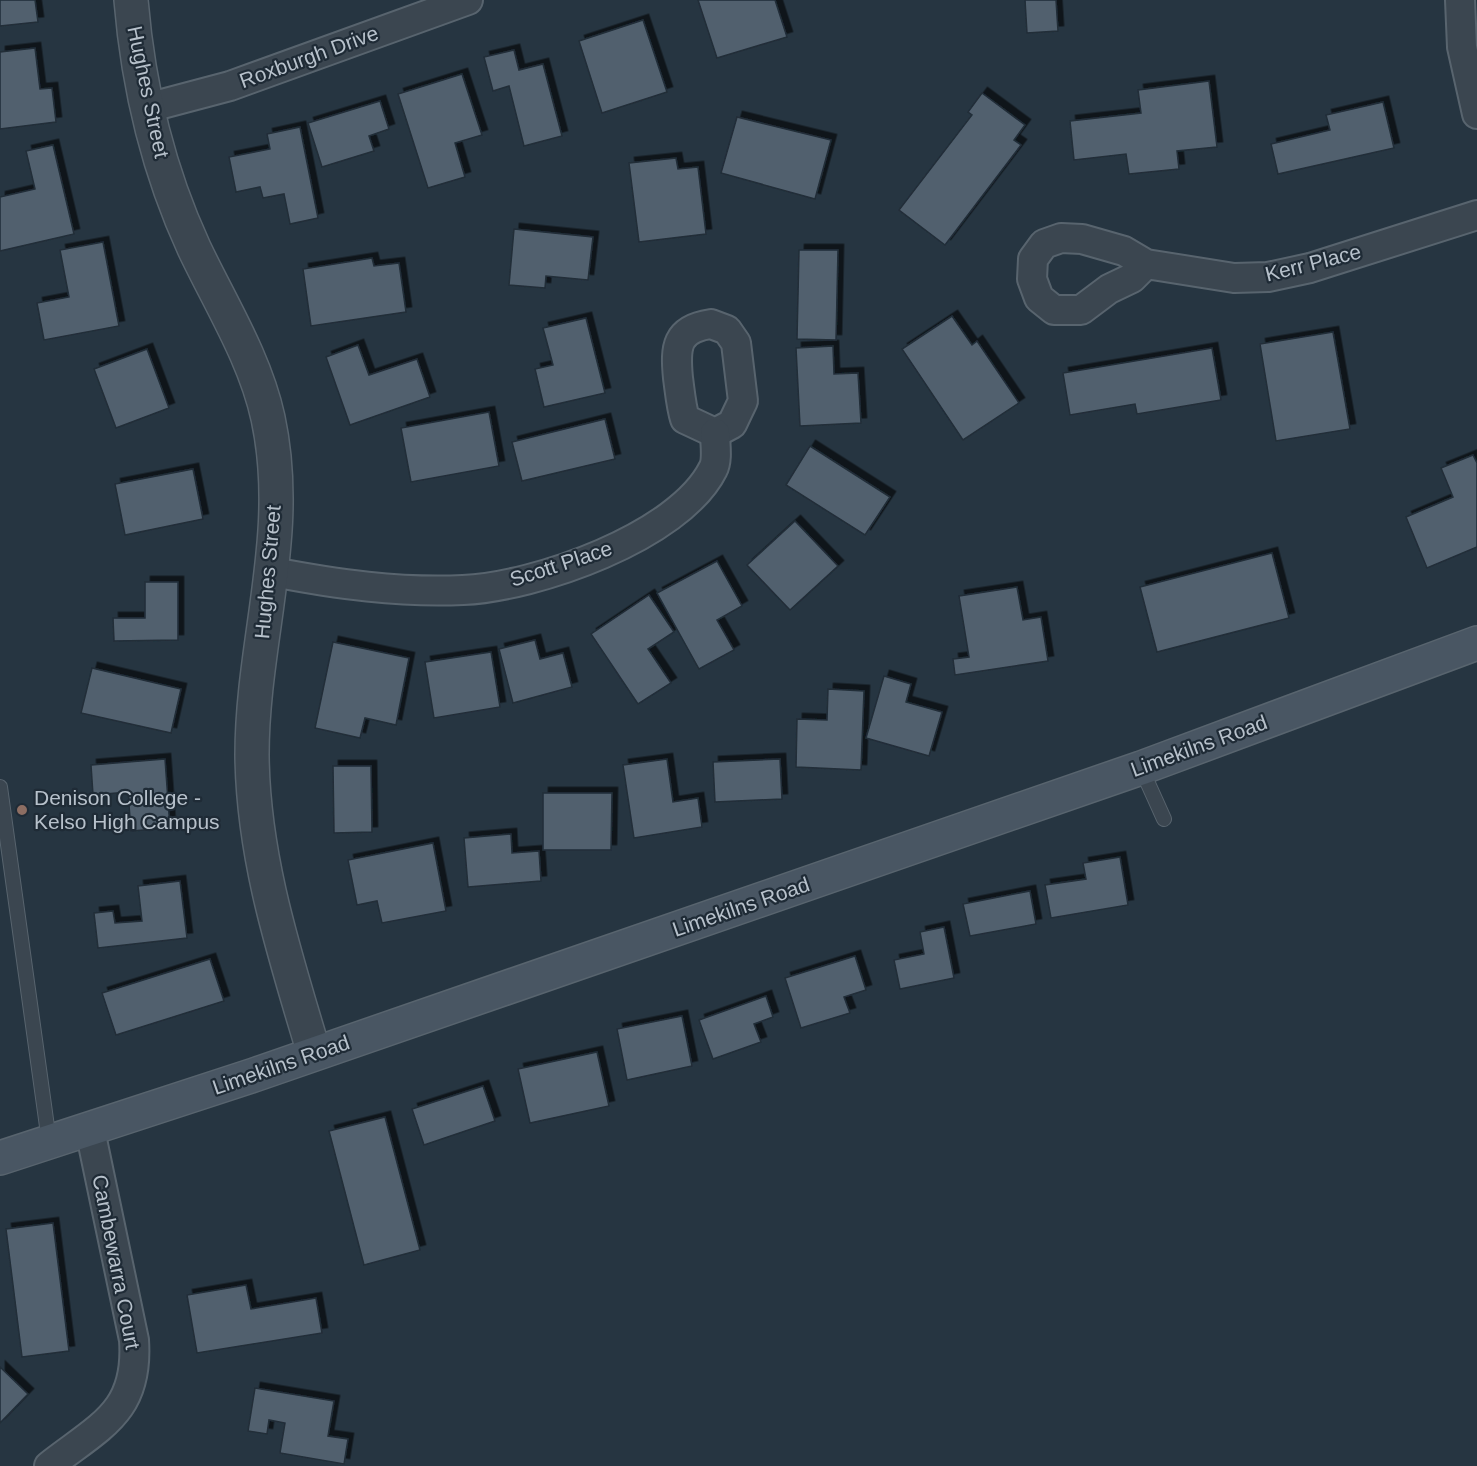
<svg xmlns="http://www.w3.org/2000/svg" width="1477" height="1466" font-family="Helvetica,sans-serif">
	<defs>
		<filter id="shadow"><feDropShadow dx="5.5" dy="-5.5" stdDeviation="0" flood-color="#0009"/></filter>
	</defs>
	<rect width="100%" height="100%" fill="#263541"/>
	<g fill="#51606e" stroke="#212d38" stroke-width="1.5" filter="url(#shadow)">
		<path d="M0 0H35L38 22 0 26Z"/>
		<path d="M698 0H775L787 37 717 58Z"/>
		<path d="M1025 0H1056L1058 31 1027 33Z"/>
		<path d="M643 20 667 92 602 113 579 41Z"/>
		<path d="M35 48 40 89 52 88 56 122 0 129V52Z"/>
		<path d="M514 50 519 70 543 64 562 136 524 146 509 86 493 91 484 57Z"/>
		<path d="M462 74 482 135 455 143 465 177 428 188 398 94Z"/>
		<path d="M1209 81 1217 147 1177 151 1179 169 1129 174 1126 154 1074 160 1070 121 1141 113 1138 90Z"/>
		<path d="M982 93 1025 125 1014 140 1021 145 945 245 899 210 972 115 968 112Z"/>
		<path d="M380 101 389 129 369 136 374 151 322 167 308 123Z"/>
		<path d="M1383 102 1394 148 1278 174 1271 144 1330 130 1326 115Z"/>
		<path d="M737 117 831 140 815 199 721 173Z"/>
		<path d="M300 127 318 218 290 224 284 194 263 198 260 187 236 192 229 157 270 149 267 134Z"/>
		<path d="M53 145 74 234 0 251V197L35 189 26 151Z"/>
		<path d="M676 158 678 169 698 167 706 234 639 242 629 163Z"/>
		<path d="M514 229 593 237 588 280 546 276 545 288 509 285Z"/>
		<path d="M103 242 119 326 44 340 37 303 69 297 60 250Z"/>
		<path d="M799 250H838L836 340 797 339Z"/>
		<path d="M372 258 374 266 399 263 406 312 311 326 303 269Z"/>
		<path d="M952 316 972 345 977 341 1019 403 963 440 902 349Z"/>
		<path d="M586 318 605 393 544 407 535 369 553 365 543 328Z"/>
		<path d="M1333 332 1350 429 1276 441 1260 344Z"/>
		<path d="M358 345 369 375 417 359 430 397 350 425 326 357Z"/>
		<path d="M833 346 834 374 858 373 861 423 800 426 796 348Z"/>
		<path d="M1212 348 1221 400 1137 414 1135 404 1070 415 1063 373Z"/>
		<path d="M147 349 169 408 116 428 94 369Z"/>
		<path d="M489 412 499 466 411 482 401 428Z"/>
		<path d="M605 419 615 459 522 481 512 442Z"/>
		<path d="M810 446 890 497 865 535 786 485Z"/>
		<path d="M1473 455 1477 463V547L1427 568 1406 517 1453 497 1441 468Z"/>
		<path d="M193 469 203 519 125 535 115 484Z"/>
		<path d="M795 521 838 566 790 610 747 565Z"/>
		<path d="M1272 553 1289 618 1157 652 1140 587Z"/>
		<path d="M717 561 742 606 717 620 734 650 699 669 657 593Z"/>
		<path d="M145 582H178V640L114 641 113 618H145Z"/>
		<path d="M1017 587 1023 620 1041 617 1048 661 955 675 953 659 969 657 959 596Z"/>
		<path d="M649 595 674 632 648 649 671 683 638 704 591 634Z"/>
		<path d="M535 640 540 659 563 653 572 687 513 703 499 649Z"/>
		<path d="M333 642 409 658 396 725 365 718 360 738 315 728Z"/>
		<path d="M491 652 500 707 434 718 425 662Z"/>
		<path d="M92 668 181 689 171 733 81 713Z"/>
		<path d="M884 676 911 684 906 702 942 712 929 756 866 738Z"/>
		<path d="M828 689 864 691 861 770 796 767 797 719 827 720Z"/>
		<path d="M165 759 170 828 131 831 128 792 93 795 91 765Z"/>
		<path d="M667 759 673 802 698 798 702 827 634 838 623 765Z"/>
		<path d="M780 759 782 799 715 802 713 762Z"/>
		<path d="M333 766H371L372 832 334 833Z"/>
		<path d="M543 793H612L611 850H543Z"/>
		<path d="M511 834 512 853 539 851 541 881 468 887 464 838Z"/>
		<path d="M433 843 446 911 382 923 377 901 357 905 348 860Z"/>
		<path d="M1120 857 1128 905 1051 918 1045 885 1086 879 1083 863Z"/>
		<path d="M180 881 187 938 98 948 94 913 113 911 115 923 142 921 138 886Z"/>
		<path d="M1030 891 1036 924 970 936 963 904Z"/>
		<path d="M944 927 954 978 900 989 894 960 924 954 920 932Z"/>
		<path d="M855 956 866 990 844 997 850 1013 801 1028 785 978Z"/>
		<path d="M210 959 224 1001 116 1035 102 993Z"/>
		<path d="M766 996 773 1017 754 1024 761 1042 713 1059 699 1020Z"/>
		<path d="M682 1016 692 1066 627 1080 617 1029Z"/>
		<path d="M597 1052 609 1106 530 1123 518 1069Z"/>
		<path d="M483 1086 495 1121 424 1145 412 1109Z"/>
		<path d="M385 1117 420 1250 364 1265 329 1131Z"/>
		<path d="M53 1223 69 1351 22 1357 6 1229Z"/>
		<path d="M246 1285 251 1309 316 1298 322 1333 197 1353 187 1295Z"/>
		<path d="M0 1367 28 1394 0 1423Z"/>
		<path d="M255 1388 334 1401 328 1436 348 1439 344 1464 280 1453 285 1423 269 1420 267 1434 248 1431Z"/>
	</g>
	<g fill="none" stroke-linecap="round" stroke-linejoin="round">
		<g stroke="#58646e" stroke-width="16">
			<g id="service">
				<path d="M1141 768 1164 819"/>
				<path d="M0 787 49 1141"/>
			</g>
		</g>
		<g stroke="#58646e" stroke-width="32">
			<g id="minor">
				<path d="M1460 0 1462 47 1477 114"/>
				<path d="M147 108 230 86 468 0"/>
				<path d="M1146 264 1132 278 1109 289 1081 310H1054L1039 298 1032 279 1033 259 1044 244 1061 238 1082 239 1124 251 1146 264 1234 278 1268 277 1310 268 1477 215"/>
				<path d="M711 324 727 330 736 343 743 401 732 424 715 433 685 419C681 406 680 392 678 378 675 347 676 329 711 324Z"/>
				<path d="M273 572C336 584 399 593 463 590 535 587 679 537 713 469 718 460 715 443 715 433"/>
				<path d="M49 1466C100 1426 139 1412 134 1340L90 1130"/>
			</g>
		</g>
		<g stroke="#58646e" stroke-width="36">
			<path id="tertiary" d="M131 0C138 85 158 170 194 248 220 303 255 358 268 418 293 534 252 640 252 755 253 859 285 955 314 1053"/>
		</g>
		<g stroke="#58646e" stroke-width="36">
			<path id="secondary" d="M0 1158 254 1075 1141 768 1477 643"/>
		</g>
		<use href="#service" stroke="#3b4650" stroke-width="14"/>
		<use href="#minor" stroke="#3b4650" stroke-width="28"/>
		<use href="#tertiary" stroke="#3b4650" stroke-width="33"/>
		<use href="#secondary" stroke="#495663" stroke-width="33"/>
	</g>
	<circle fill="#8d6e63" stroke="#1f2b36" stroke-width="2" cx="22" cy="810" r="6"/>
	<g text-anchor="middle" stroke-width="4.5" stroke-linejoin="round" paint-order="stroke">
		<g font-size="21" fill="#b7c1cb" stroke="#1f2b36">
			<text transform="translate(309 57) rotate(-20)" y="7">Roxburgh Drive</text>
			<text transform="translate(148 92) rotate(78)" y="7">Hughes Street</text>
			<text transform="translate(1313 263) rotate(-14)" y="7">Kerr Place</text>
			<text transform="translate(561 564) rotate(-18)" y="7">Scott Place</text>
			<text transform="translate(268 572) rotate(-85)" y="7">Hughes Street</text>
			<text transform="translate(1199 746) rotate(-20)" y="7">Limekilns Road</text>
			<text transform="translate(741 907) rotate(-19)" y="7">Limekilns Road</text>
			<text transform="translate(281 1065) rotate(-19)" y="7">Limekilns Road</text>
			<text transform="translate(116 1262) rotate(79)" y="7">Cambewarra Court</text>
		</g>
		<g font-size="21" fill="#b7c1cb" stroke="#1f2b36" text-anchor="start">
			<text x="34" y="805">Denison College -<tspan x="34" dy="24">Kelso High Campus</tspan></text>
		</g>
	</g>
</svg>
